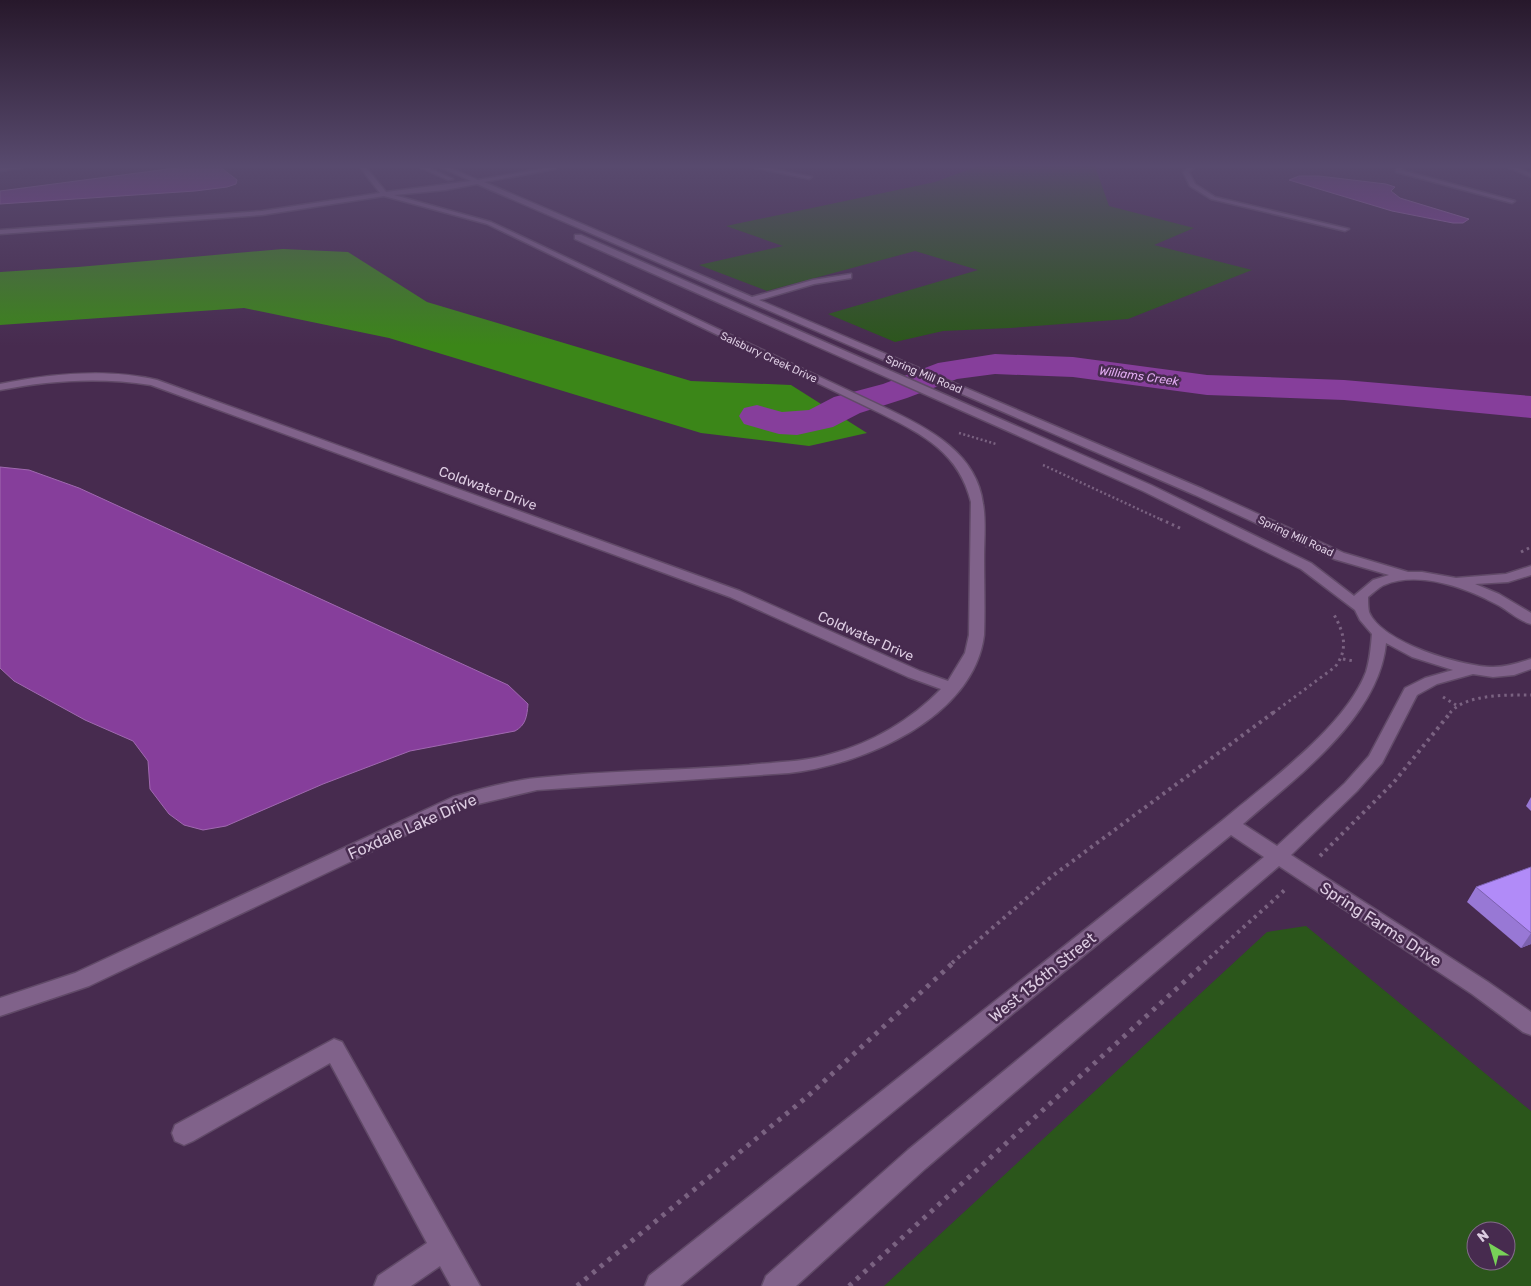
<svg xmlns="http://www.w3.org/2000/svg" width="1531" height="1286" font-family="Rubik,sans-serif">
	<rect width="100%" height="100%" fill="#472b4f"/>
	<g fill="#2b561b" fill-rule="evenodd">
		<path d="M978 166H1095L1109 206 1194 228 1154 245 1252 270 1128 319 1010 328 943 331 895 342 828 314 978 270 915 251 767 291 699 265 783 246 726 226 935 182Z"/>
		<path d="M1306 926 1531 1111V1286H884L1267 932ZM1476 1231H1506V1261H1476Z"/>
	</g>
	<path fill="#3b8618" d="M283 249 348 252 427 302 691 381 791 385 867 433 809 446 701 433 389 338 244 308 0 325V272L78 267Z"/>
	<g fill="#863e9b" stroke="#a069b0">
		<path d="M191 166H219L237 180 236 184 227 187 195 191 0 204V191Z"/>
		<path d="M1299 176H1319L1386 184 1395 187 1391 191 1400 198 1469 219 1463 223H1453L1392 211 1289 180Z"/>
		<path d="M0 467 29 470 79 488 508 685 528 704C527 716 526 725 515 731L410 751 323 784 226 826 203 830 184 825 169 814 150 789 148 761 133 741 85 720 14 681 0 668Z"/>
	</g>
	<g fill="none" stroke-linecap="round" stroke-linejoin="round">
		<path fill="#863e9b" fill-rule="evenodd" d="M995 354 1073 357 1207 375 1344 380 1531 396V418L1344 400 1207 395 1073 377 995 374 957 379 907 398 860 413 833 427 797 435 779 434 744 424 739 416 744 408 757 405 782 412 809 410 834 397 883 384 938 363Z"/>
		<g stroke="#614a68" stroke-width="3">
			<g id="minor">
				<path d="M24 166 21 168 0 171V167Z"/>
				<path d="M359 166H365L386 192 471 181 438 166H446L478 180 557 166 555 169 484 182 752 297 813 280 851 274V278L814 284 759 300 1203 489 1344 553 1408 572H1422L1456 578 1506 574 1531 566V575L1508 582 1475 584 1499 594 1531 613V624C1519 621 1509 611 1498 605 1467 588 1419 570 1384 585 1378 588 1373 593 1368 597 1368 602 1368 607 1369 612 1382 643 1463 667 1493 667 1507 667 1518 663 1531 659V669L1514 675 1493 677 1473 674 1437 684 1417 695 1382 763 1357 791 1291 855 1488 982 1531 1012V1035L1523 1032 1472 994 1279 866 926 1168 796 1286H762L766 1276 908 1150 1264 857 1231 835 680 1286H645L649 1276 1223 820C1268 782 1345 727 1366 672 1370 659 1371 646 1372 634L1360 620 1355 610 1301 569 1143 491 575 239V235H581L1151 485 1311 563 1354 596 1373 580 1389 575 1334 559 1195 495 477 184 445 190 394 195 491 222 890 410C930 429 977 454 983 504 986 521 984 540 984 558 984 583 985 609 984 635 974 718 862 765 789 773L537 790 465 807 89 986 0 1016V998L75 973 453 797C480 789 508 781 537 778 608 770 678 771 749 765 776 762 805 762 831 754 872 743 911 720 941 689L908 677 730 597 151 385C100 377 51 380 0 390V384C50 374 106 368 157 380L740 591 920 671 948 681 965 653 969 635 971 502C959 453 924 435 882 414L487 224 384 196 262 215 0 234V230L262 211 380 193ZM1386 643 1412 657 1453 670 1425 678 1405 688 1369 756 1345 783 1277 846 1243 824C1295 778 1379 718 1386 643Z"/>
				<path d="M417 166H425L453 179 448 180Z"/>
				<path d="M747 166H759L812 177 809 179Z"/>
				<path d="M1190 166H1196L1189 172 1195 184 1215 197 1349 229 1345 231 1211 199 1190 186 1183 172Z"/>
				<path d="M1396 166H1402L1401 170 1515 201 1512 203 1396 172Z"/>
				<path d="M1505 166H1513L1531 173V177Z"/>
				<path d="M334 1039 342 1042 480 1286H451L440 1266 411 1286H374L378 1276 427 1243 330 1063 193 1141 184 1145 175 1141 172 1133 175 1125Z"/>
			</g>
		</g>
		<g stroke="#7a6281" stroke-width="2.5" stroke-dasharray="2 2.5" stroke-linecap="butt">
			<path d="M959 433 996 444"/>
			<path d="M1043 465 1162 520"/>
		</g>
		<g stroke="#7a6281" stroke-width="3" stroke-dasharray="2.5 4" stroke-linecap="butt">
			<path d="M1160 519 1182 529"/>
			<path d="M1521 552 1531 547"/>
			<path d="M1343 659 1354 661"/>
			<path d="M1443 697 1456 705"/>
			<path d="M1273 713 1335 667C1349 649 1344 632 1333 613"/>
			<path d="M1450 713C1465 694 1507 695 1531 695"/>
		</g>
		<g stroke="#7a6281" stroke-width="4" stroke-dasharray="3 4.5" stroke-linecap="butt">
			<path d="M1320 856 1394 782 1451 712"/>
			<path d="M952 963 1051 877 1274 712"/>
			<path d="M1204 963 1287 888"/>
		</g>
		<g stroke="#7a6281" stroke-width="5" stroke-dasharray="4 6" stroke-linecap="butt">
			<path d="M577 1286 808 1096 954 962"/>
			<path d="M849 1286 1206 962"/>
		</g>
		<use href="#minor" fill="#80628a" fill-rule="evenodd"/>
	</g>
	<g fill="#9878d5">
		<path d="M1531 797V811L1526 806Z"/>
		<path d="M1531 867V944L1521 948 1467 902 1476 887Z"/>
	</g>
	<path fill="#7c61ae" d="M1531 933V944L1521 948Z"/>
	<path fill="#b18bf8" stroke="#7c61ae" d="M1531 867V933L1476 887Z"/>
	<linearGradient id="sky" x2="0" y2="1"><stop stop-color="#27182b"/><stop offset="0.48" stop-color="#584a6e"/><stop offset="1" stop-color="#584a6e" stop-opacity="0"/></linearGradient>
	<rect width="1531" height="346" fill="url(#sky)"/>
	<g text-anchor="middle" stroke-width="5" stroke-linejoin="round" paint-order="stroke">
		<g font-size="11" fill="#ddcce2" stroke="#472b4f">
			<text transform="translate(769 357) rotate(25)" y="4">Salsbury Creek Drive</text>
			<text transform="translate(924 374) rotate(23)" y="4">Spring Mill Road</text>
			<text transform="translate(1296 536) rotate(25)" y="4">Spring Mill Road</text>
		</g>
		<g font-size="12" font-style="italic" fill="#e2acf2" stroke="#472b4f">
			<text transform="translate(1139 376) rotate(8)" y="4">Williams Creek</text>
		</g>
		<g font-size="14" fill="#ddcce2" stroke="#472b4f">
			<text transform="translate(488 488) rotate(20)" y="5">Coldwater Drive</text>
			<text transform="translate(866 636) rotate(24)" y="5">Coldwater Drive</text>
		</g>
		<g font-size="16" fill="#ddcce2" stroke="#472b4f">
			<text transform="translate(412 826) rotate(-24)" y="6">Foxdale Lake Drive</text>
			<text transform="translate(1381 924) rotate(33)" y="6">Spring Farms Drive</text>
			<text transform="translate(1042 977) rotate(-39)" y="6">West 136th Street</text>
		</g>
	</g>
	<g transform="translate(1491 1246) rotate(322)"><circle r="24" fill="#472b4f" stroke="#836b8a"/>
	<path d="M0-4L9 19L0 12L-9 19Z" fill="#78d158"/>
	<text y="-8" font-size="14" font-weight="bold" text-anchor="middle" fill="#ddcce2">N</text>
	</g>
</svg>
